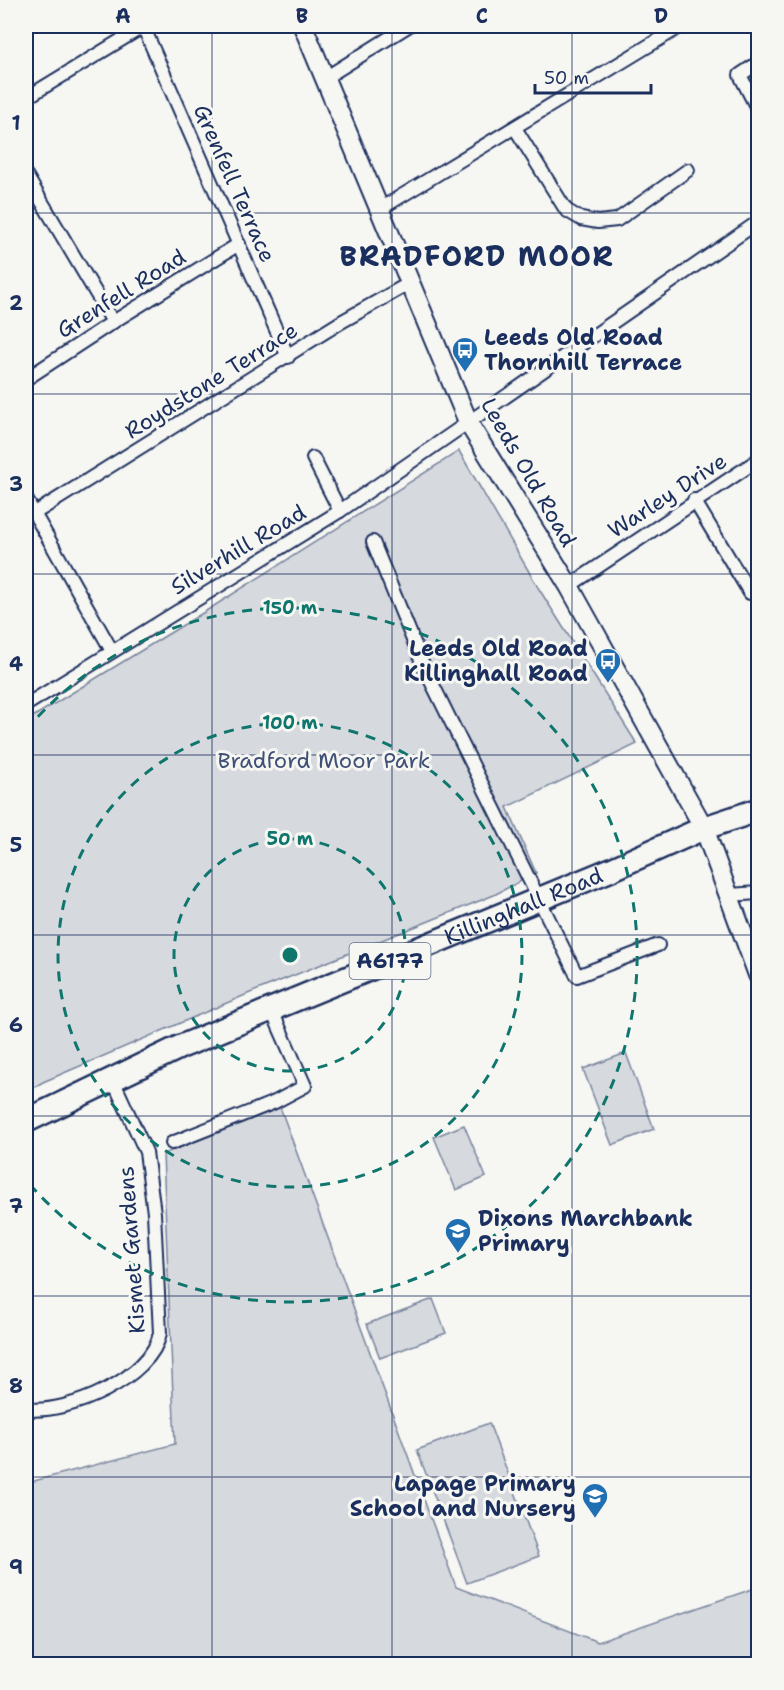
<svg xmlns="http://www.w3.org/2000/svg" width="784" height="1690" font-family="'Shantell Sans',sans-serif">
	<rect width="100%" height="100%" fill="#f6f6f2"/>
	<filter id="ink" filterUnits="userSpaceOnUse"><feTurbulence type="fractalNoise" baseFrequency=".0167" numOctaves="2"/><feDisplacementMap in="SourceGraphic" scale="12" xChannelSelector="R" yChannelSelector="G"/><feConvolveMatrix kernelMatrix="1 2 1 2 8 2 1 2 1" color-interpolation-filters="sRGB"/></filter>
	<g filter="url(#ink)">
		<g fill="#d6d9dd" stroke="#78849e" stroke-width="1.5">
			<path d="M459 451 539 589 637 744 507 807 536 873 494 895 250 993 43 1082 26 1092V721L206 611Z"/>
			<path d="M626 1053 654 1129 612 1145 583 1069Z"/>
			<path d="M280 1107 456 1587 598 1642 758 1587V1664H26V1483L175 1444 163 1154Z"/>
			<path d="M464 1125 486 1177 456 1190 434 1137Z"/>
			<path d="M433 1299 446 1333 380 1358 367 1324Z"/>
			<path d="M489 1423 539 1556 467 1583 417 1450Z"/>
		</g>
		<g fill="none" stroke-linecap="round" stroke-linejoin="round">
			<g stroke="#1b2f5e" stroke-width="16">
				<g id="street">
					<path d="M143 26 288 357"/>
					<path d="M758 63 740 75 758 110"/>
					<path d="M325 78 408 26"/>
					<path d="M26 98 144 26"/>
					<path d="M515 128 566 210 581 219 598 222 617 220 688 170"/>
					<path d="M26 175 113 322"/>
					<path d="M380 209 681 26"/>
					<path d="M26 379 113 322 239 244"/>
					<path d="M313 458 340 511"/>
					<path d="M26 499 112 651"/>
					<path d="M694 500 750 593"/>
					<path d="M35 513 341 322 410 283"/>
					<path d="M373 542 424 667 577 976 658 945"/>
					<path d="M569 586 758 460"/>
					<path d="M26 705 340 511 758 222"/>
					<path d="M730 895 758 893"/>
					<path d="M172 1143 275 1102 305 1086 272 1011"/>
					<path d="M26 1409C67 1415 152 1378 160 1333L154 1213 146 1152 112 1078"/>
				</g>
			</g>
			<g stroke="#1b2f5e" stroke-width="22">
				<path id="secondary" d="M303 26 469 424 569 586 704 828 758 975"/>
			</g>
			<g stroke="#1b2f5e" stroke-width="27">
				<g id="highway">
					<path id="s1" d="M26 1121 180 1047 610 870 704 828 758 810"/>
				</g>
			</g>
			<use href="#street" stroke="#f6f6f2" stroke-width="12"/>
			<use href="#secondary" stroke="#f6f6f2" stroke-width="18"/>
			<use href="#highway" stroke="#f6f6f2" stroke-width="22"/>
		</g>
	</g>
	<path fill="none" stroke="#1b2f5e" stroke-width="1.5" stroke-opacity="0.55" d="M212 26V1664M392 26V1664M572 26V1664M26 213H758M26 394H758M26 574H758M26 755H758M26 935H758M26 1116H758M26 1296H758M26 1477H758"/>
	<g fill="none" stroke="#0f766e" stroke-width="3" stroke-dasharray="10 8">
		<circle cx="290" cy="955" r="116"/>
		<circle cx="290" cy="955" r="232"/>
		<path d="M26 730A347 347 0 1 1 26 1180"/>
	</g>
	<defs>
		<g id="bus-pin" transform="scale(1.35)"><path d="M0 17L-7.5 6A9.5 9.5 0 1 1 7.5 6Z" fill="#1f6fb2" stroke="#f6f6f2"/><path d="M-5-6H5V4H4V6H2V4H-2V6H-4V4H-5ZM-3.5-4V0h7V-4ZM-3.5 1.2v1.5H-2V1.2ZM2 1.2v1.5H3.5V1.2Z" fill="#fff"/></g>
		<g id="school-pin" transform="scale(1.35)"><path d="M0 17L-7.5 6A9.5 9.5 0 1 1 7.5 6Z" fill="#1f6fb2" stroke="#f6f6f2"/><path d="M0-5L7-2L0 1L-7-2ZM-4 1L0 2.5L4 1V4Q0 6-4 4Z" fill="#fff"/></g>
	</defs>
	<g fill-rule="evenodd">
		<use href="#bus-pin" x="465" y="350"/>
		<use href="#bus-pin" x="608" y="661"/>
		<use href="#school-pin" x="458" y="1231"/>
		<use href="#school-pin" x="595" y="1496"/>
	</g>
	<g text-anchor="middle" stroke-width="6" stroke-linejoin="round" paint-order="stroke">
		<rect fill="#f6f6f2" stroke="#5d6b8a" stroke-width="1.5" x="349.5" y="943" width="81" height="36" rx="4.5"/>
		<g font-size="21" font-weight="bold" fill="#1b2f5e">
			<text x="390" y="968">A6177</text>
		</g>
		<g font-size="22" fill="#1b2f5e" stroke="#f6f6f2">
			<text transform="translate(235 183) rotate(66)" y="8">Grenfell Terrace</text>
			<text transform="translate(121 293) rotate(-32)" y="8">Grenfell Road</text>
			<text transform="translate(211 380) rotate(-32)" y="8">Roydstone Terrace</text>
			<text transform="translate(529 472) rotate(60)" y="8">Leeds Old Road</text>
			<text transform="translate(667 495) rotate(-33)" y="8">Warley Drive</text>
			<text transform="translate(238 549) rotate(-31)" y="8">Silverhill Road</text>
			<text dy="8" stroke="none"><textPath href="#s1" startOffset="542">Killinghall Road</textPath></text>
			<text transform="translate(131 1250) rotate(-94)" y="8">Kismet Gardens</text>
		</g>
		<g font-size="22" font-weight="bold" fill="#1b2f5e" stroke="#f6f6f2" text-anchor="start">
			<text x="484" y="345">Leeds Old Road<tspan x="484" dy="25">Thornhill Terrace</tspan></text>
			<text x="588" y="656" text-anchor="end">Leeds Old Road<tspan x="588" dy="25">Killinghall Road</tspan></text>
			<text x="478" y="1226">Dixons Marchbank<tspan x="478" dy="25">Primary</tspan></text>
			<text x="576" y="1491" text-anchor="end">Lapage Primary<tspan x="576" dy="25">School and Nursery</tspan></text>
		</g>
		<g font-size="22" fill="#405177" stroke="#f6f6f2">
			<text x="324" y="768">Bradford Moor Park</text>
		</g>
		<g font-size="28" font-weight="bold" letter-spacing="1.5" fill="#1b2f5e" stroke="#f6f6f2">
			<text x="477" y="266">BRADFORD MOOR</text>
		</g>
	</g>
	<circle cx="290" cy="955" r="9" fill="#0f766e" stroke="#f6f6f2" stroke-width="3"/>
	<g font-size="18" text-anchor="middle" font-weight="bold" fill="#0f766e" stroke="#f6f6f2" stroke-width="6" stroke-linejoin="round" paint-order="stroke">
		<text x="290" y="614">150 m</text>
		<text x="290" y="729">100 m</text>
		<text x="290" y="845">50 m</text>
	</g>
	<rect width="784" height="1690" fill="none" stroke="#f6f6f2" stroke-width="66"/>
	<path d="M535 84v9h116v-9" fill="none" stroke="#1b2f5e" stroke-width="3"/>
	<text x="544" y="84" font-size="18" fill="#1b2f5e" stroke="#f6f6f2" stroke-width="4.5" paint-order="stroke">50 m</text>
	<rect x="33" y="33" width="718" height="1624" fill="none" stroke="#1b2f5e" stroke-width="2"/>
	<g font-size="20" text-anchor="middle" font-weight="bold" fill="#1b2f5e">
		<text x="123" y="23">A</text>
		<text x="302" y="23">B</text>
		<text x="482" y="23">C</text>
		<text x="661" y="23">D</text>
		<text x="16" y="130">1</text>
		<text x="16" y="310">2</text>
		<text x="16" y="491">3</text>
		<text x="16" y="671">4</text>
		<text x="16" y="852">5</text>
		<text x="16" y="1032">6</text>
		<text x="16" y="1213">7</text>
		<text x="16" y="1393">8</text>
		<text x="16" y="1574">9</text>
	</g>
</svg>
